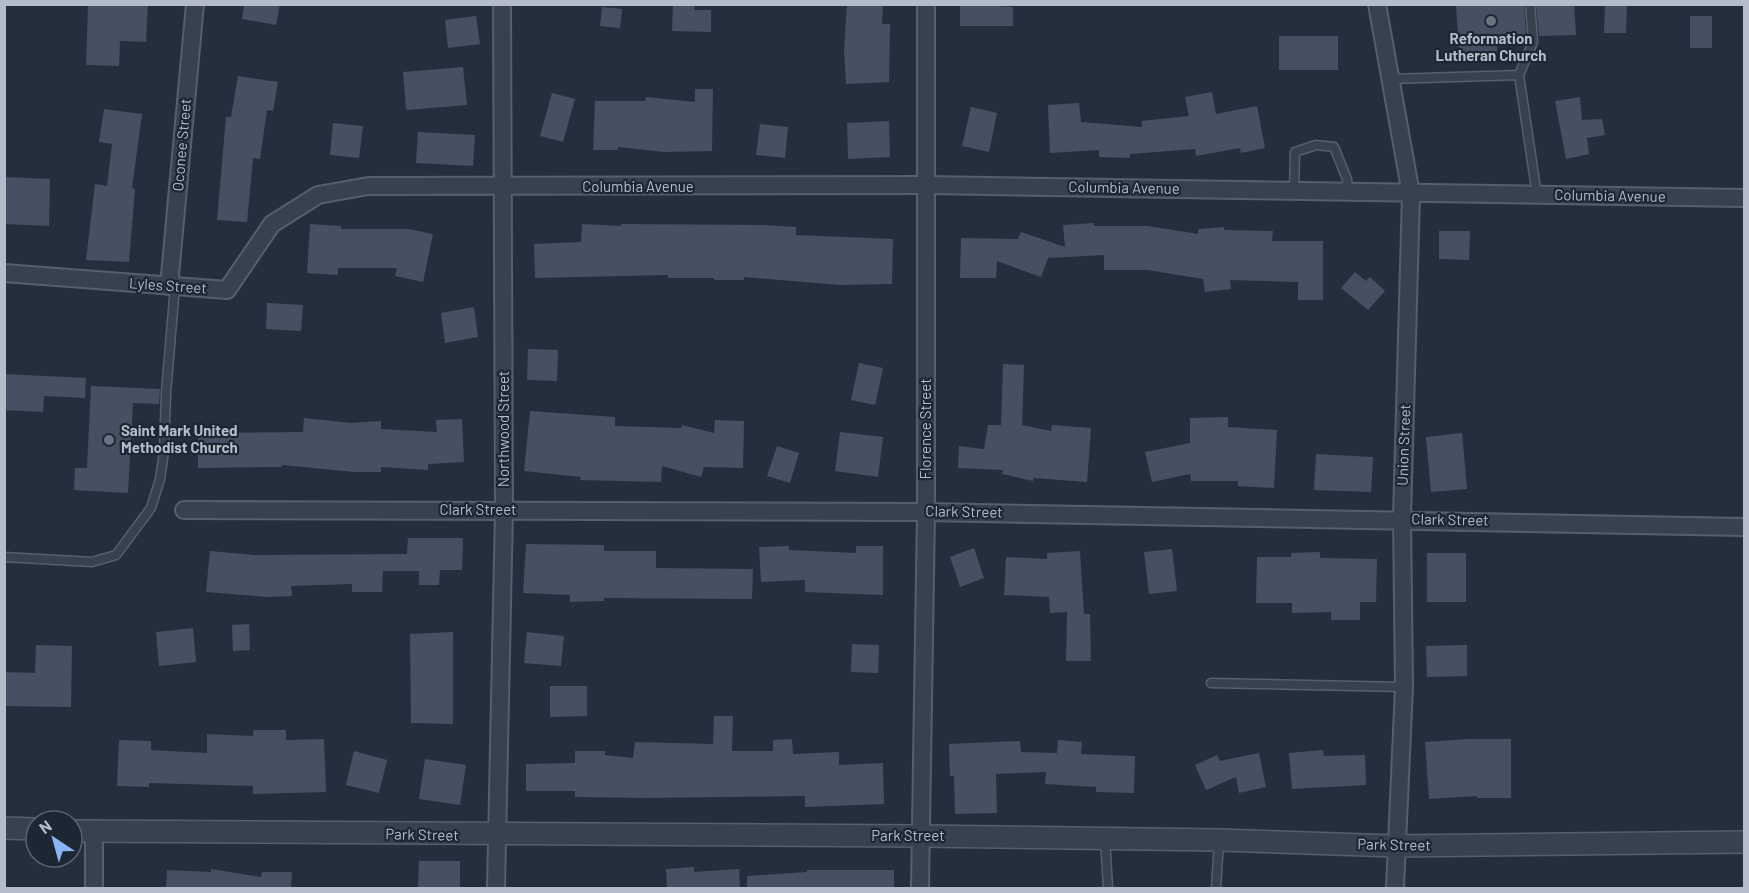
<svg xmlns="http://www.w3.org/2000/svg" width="1749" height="893" font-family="Barlow,sans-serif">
	<rect width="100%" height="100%" fill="#242f3e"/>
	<g fill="#455162">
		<path d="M88 4H148L146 42 120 41 119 66 86 65Z"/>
		<path d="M244 4H280L276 25 242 19Z"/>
		<path d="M673 4H695L694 10H711V32L672 31Z"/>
		<path d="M847 4H883L882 24H890L889 82 846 84 844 50Z"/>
		<path d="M960 4 1013 7V26H960Z"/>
		<path d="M1456 4H1524L1526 37 1497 39V51L1459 53Z"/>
		<path d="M1536 4H1574L1576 35 1539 36Z"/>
		<path d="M1605 4H1627L1626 33H1604Z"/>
		<path d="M602 7 622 9 620 28 600 26Z"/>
		<path d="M476 16 480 44 448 48 445 20Z"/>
		<rect x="1690" y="16" width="22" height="32"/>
		<rect x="1279" y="36" width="59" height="34"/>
		<path d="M463 67 467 105 406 110 403 72Z"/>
		<path d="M238 76 278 82 273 111 267 110 260 159 253 158 247 222 217 220 226 117H231Z"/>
		<path d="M695 89H713L712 151 664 152 618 147V150H593L595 101H645L646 97 695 102Z"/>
		<path d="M1212 92 1216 114 1257 106 1265 148 1241 153 1240 148 1196 156 1195 149 1130 154V158L1099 157V150L1050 153 1048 105 1079 103 1081 122 1142 127V121L1189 116 1185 97Z"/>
		<path d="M552 93 575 99 563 142 540 136Z"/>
		<path d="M1580 97 1582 120 1602 119 1605 135 1587 138 1589 154 1566 159 1555 101Z"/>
		<path d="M971 107 997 113 989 152 962 146Z"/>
		<path d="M104 109 142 114 132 188 135 189 129 262 86 260 95 184 107 186 112 144 99 142Z"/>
		<path d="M889 121 890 157 848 159 847 123Z"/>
		<path d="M333 123 363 126 359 158 330 155Z"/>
		<path d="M760 124 788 127 785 158 756 155Z"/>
		<path d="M418 132 475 135 473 166 416 163Z"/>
		<path d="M4 177 50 179 49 226 4 224Z"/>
		<path d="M1094 223V226H1148L1198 234V229L1224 227V230L1273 231 1272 241H1323V300H1298V282L1230 280 1231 289 1205 292 1203 279 1148 270H1104V255L1048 258 1041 277 997 261 996 278H960L961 238 1018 239 1021 232 1065 247 1063 225Z"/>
		<path d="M310 224 341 226V229H408L433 234 423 282 395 276 397 268H338V275L307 273Z"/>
		<path d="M582 224 621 226V224L764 225 796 227V235L893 239 892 284 841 285 744 277V280H714V278H668V275L535 278 534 244 581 242Z"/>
		<path d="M1439 231H1470L1469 260 1439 259Z"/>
		<path d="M1355 272 1366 281 1370 277 1385 291 1368 310 1341 288Z"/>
		<path d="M267 303 303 305 301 331 266 329Z"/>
		<path d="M474 307 478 337 445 343 441 313Z"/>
		<path d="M528 349 558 350 557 381 527 380Z"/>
		<path d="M859 363 883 368 875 405 851 400Z"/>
		<path d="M1003 364 1024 365 1022 425 1051 431 1052 425 1091 428 1087 482 1034 478 1033 481 1002 474 1003 470 958 468 959 446 984 449 988 425H1001Z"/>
		<path d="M4 374 86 378 85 398 44 396 43 412 4 410Z"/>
		<path d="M91 386 160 389 159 404 133 403 128 493 74 490 75 468H87Z"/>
		<path d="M530 411 615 417V426L681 428 682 425 714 433 715 420 744 421 743 468 704 467 701 477 662 466 661 482 580 480 581 477 524 471Z"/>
		<path d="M1228 417V427L1277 430 1274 488 1238 486V481H1191L1190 474 1152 482 1145 452 1190 443V418Z"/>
		<path d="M304 418 351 423 381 421V429L437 432 436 420 462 419 464 462 428 464V470L381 467V472H354L282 465V467L198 468V433L303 432Z"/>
		<path d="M840 432 883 437 878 477 835 471Z"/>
		<path d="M1462 433 1467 489 1431 492 1426 437Z"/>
		<path d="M777 446 799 453 790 483 767 476Z"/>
		<path d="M1316 454 1373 457 1371 492 1314 490Z"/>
		<path d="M408 538H463L462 570H440L439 585H419V571H383L382 592H352V584L291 586 292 596 268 597 206 592 210 551 254 555 407 554Z"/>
		<path d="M526 544 604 545V551H656V568L753 569 752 599 604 598V601L570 602V595L523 593Z"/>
		<path d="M789 546V550L856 553V546H883V595L805 592V580L761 582 759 547Z"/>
		<path d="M974 548 984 578 960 587 950 557Z"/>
		<path d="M1172 549 1177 591 1149 594 1144 552Z"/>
		<path d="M1080 551 1084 614H1090L1091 661H1066L1067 612 1050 613 1049 597 1004 595 1006 557 1047 559V553Z"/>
		<path d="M1320 552V558L1377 559 1376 602H1360V620H1331V612L1292 613V603H1256L1257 557H1291V553Z"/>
		<rect x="1427" y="553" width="39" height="49"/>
		<path d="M249 624 250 650 233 651 232 625Z"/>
		<path d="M193 628 196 662 159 666 156 632Z"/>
		<path d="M453 632V724L411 723 410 634Z"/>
		<path d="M527 632 564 636 561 666 524 663Z"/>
		<path d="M852 644 879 645 878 673 851 672Z"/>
		<path d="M36 645 72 646 71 707 4 706V672L35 673Z"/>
		<path d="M1467 645V676L1427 677 1426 646Z"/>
		<path d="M550 686H587V716L550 717Z"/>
		<path d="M714 716H733L732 751H773V740L792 739 793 754 839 752V765L883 763 884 804 805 807V796L645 798 575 797V791H526V764L575 763V751H605V755L633 758 635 742 713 744Z"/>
		<path d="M254 730H286V740L324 739 326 792 253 794V786L149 783V787L117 786 119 740 151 741V750L207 753V734L253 736Z"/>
		<path d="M1470 739H1511V798H1477V796L1429 799 1425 742Z"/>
		<path d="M1058 740 1082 742 1081 754 1135 756 1134 793 1096 792V787L1045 784 1046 772 996 774 997 813 955 814 954 776H950L949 744 1020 741 1021 752 1057 753Z"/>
		<path d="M1323 750 1324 756 1365 755 1366 785 1292 789 1289 753Z"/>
		<path d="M354 751 387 760 379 793 346 785Z"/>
		<path d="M1259 753 1266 787 1239 793 1236 777 1206 790 1195 765 1217 755 1220 761Z"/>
		<path d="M425 759 466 765 460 805 419 799Z"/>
		<path d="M419 861H460V888H418Z"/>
		<path d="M694 867V872L739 869 740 888H667L666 869Z"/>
		<path d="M211 869 261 877 262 872H292L291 888H166L167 870 211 872Z"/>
		<path d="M807 870H894V888H747V876L807 872Z"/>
	</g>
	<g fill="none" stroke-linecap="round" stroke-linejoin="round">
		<g stroke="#565f6c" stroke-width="11">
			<g id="service">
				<path d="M1519 75 1533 42 1530 4"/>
				<path d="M1390 79 1519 75 1537 195"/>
				<path d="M1294 192 1295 152 1316 145 1334 147 1347 179 1348 192"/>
				<path d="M4 557 92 562 116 555 151 508 160 479 164 452 166 393 175 286"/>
				<path d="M1211 683 1404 687"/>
				<path d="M1105 839 1108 888"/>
				<path d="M1216 888 1219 841"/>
			</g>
		</g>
		<g stroke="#565f6c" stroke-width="20">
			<g id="minor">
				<path d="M1377 4 1411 194 1402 518 1404 687 1395 888"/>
				<path d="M4 273 227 290 272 224 318 195 368 186 927 185 1744 198"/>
				<path d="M169 286 195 4"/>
				<path d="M184 510 926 512 1744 527"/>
				<path d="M94 888V832"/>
				<path d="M496 888 504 510 502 4"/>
				<path d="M920 888 926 512V4"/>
			</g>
		</g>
		<g stroke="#565f6c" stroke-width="24">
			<g id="tertiary">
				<path d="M4 828 36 829"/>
				<path d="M72 831 920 836 1219 840 1395 846 1744 842"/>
			</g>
		</g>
		<use href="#service" stroke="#38414e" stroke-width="8"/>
		<use href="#minor" stroke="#38414e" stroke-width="16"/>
		<use href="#tertiary" stroke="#38414e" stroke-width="21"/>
	</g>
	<g fill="#6b7280" stroke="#1d2633" stroke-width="2">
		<circle cx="1491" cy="21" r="6"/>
		<circle cx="109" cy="440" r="6"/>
	</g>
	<g text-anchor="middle" stroke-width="4.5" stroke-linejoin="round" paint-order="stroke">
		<g font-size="15" font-weight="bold" fill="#b4bcc9" stroke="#1d2633">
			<text x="1491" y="44">Reformation<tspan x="1491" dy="17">Lutheran Church</tspan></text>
			<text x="121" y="436" text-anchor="start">Saint Mark United<tspan x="121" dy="17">Methodist Church</tspan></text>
		</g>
		<g font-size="15" fill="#b4bcc9" stroke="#1d2633">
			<text transform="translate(182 145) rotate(-85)" y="5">Oconee Street</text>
			<text x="638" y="192">Columbia Avenue</text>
			<text transform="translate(1124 188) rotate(1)" y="5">Columbia Avenue</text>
			<text transform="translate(1610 196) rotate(1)" y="5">Columbia Avenue</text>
			<text transform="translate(168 286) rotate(4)" y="5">Lyles Street</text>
			<text transform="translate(504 429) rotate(-90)" y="5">Northwood Street</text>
			<text transform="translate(926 429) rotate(-90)" y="5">Florence Street</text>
			<text transform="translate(1404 445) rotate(-88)" y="5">Union Street</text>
			<text x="478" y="515">Clark Street</text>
			<text transform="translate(964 512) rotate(1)" y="5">Clark Street</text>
			<text transform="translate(1450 520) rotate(1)" y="5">Clark Street</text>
			<text transform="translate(422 835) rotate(1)" y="5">Park Street</text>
			<text x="908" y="841">Park Street</text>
			<text transform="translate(1394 845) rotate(1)" y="5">Park Street</text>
		</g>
	</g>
	<rect width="1749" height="893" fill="none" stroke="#b4bcc9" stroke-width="12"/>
	<g transform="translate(54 839) rotate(324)"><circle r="28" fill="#1d2633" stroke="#59626f" stroke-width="1.5"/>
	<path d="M0-4.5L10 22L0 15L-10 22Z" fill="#8ab4f8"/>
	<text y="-9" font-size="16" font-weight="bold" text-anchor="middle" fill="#b4bcc9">N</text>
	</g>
</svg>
